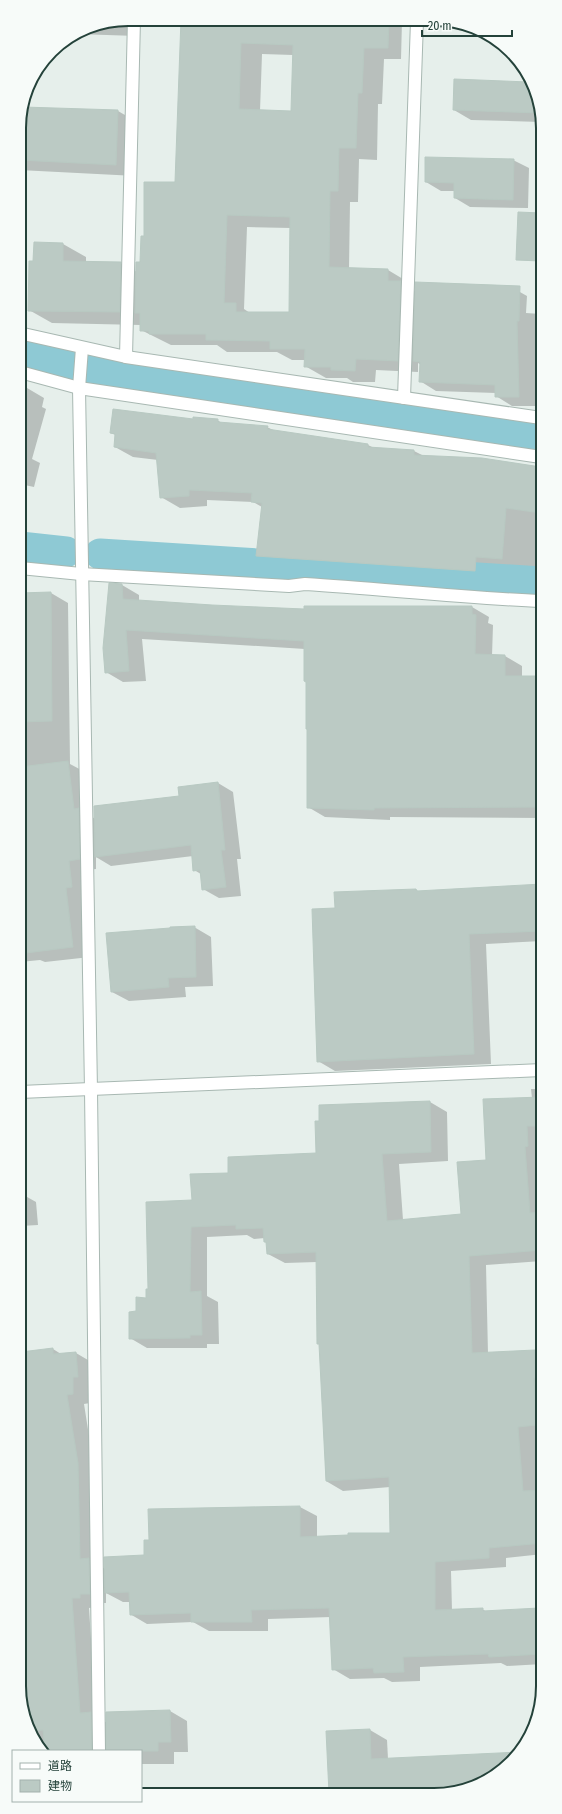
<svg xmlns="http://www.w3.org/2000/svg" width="562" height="1814" font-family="'Fira Sans Condensed','Noto Sans JP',sans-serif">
	<rect width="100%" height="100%" fill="#e6efeb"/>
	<g fill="#0003" fill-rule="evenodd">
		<path d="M128 19 137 36 76 34 87 27Z"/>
		<path d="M182 19 402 21 401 59H384L382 104H378L377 160 359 159 358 202H350L349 269 388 270 408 282V287L416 292 511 287 527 296 526 313 541 314V344H538L537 406H512L496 396V393L436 391 420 381 421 365 418 363V372L376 370 375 382H353L347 378H326L305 366V360H292L277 352H227L217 345H171L141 330V325L52 323 29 310 35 243 63 244 86 257V262L120 263 137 272 141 264 145 237 176 183ZM262 54 293 55 292 112 260 111ZM247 227 291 228 290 313H250L244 309Z"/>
		<path d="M541 107V122L471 120 454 110Z"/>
		<path d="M22 108 118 111 137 122 136 176 19 170V121Z"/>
		<path d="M513 160 529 168 528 208 470 207 455 198V191H441L426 182Z"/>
		<path d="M20 386 27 388 44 398 42 407 46 409 32 459 40 463 34 487 20 484Z"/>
		<path d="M194 420H217L222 423 267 427 275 431 368 445 374 448 414 451 424 456 482 459 541 467V571L494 567 493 580 275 566 257 556 262 507 253 502 207 500V506L180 508 161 497 158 460 133 457 115 447 116 435 111 433Z"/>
		<path d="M122 585 139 595V601L212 606 305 610V607H472L489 617 488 623 493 625 492 656H505L522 666V677H542V818L390 817V820L325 817 308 807 307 682 305 649 142 639 146 681 123 682 106 672Z"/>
		<path d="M51 593 68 603 70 764 85 772 91 816 95 819 181 796 218 783 233 792 241 859H237L241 896 219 898 203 889 201 874 194 870 193 856 111 866 96 857V869L86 870 90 957 45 962 40 960 20 962V594Z"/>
		<path d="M542 885V941L486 944 491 1064 335 1071 318 1061 336 909 416 890 420 892Z"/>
		<path d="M194 927 211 937 213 986 185 987 186 997 129 1001 112 992Z"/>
		<path d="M531 1089H542V1261L486 1265 488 1354 542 1351 543 1554 506 1558V1567L451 1571 452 1611 482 1609 487 1612 543 1608V1664L507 1666 501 1663 420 1667V1681L392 1682 384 1678 350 1679 333 1669 331 1617 268 1619V1631H209L193 1622 147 1624 130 1614V1602H123L106 1593V1603H97V1607L89 1608 96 1716 107 1723 170 1711 187 1721 188 1752H174V1764H141V1751H45L21 1707V1352L53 1349 61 1354 76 1353 93 1363 90 1403 84 1404 95 1474 97 1564 105 1569 300 1507 317 1516V1537L391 1534 390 1487 343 1491 326 1481 317 1262 285 1263 268 1254 267 1243 265 1242V1238L254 1239 247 1235 207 1237V1296L218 1302 219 1344H207V1348H147L130 1338 137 1312 147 1299 193 1201 230 1174 317 1154 430 1102 447 1112 448 1161 399 1164 403 1220 462 1215 487 1161 532 1098Z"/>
		<path d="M20 1193 36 1202 38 1225 20 1226Z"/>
		<path d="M370 1730 387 1740 388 1759 330 1793 327 1732Z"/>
	</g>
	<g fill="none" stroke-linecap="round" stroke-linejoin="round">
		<g stroke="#8ec9d4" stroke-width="31">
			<path d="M19 352 64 364 541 438"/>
			<path d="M20 547 66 552"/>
			<path d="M100 554 541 582"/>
		</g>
	</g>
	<g fill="#bbcac4" stroke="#b8c9c2" fill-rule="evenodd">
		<path d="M181 19 389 21 388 48H364L362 93H358L356 148H339L338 191H330L329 267 388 269V281H401L398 361 356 359 355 371 331 370V367H304L305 349H270V341L206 340V334H149V331H140V313H135L136 262H140L141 236H144V182H175ZM241 43 293 45 291 111 239 109ZM227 215 290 217 289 312H236V303H224Z"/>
		<path d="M454 79 528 82 541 107V113L453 110Z"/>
		<path d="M23 107 118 110 116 165 19 160V121Z"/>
		<path d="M425 157 514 159 513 200 454 198V183L425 182Z"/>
		<path d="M518 212 541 213V261L516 260Z"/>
		<path d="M34 242 63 243V261L121 262 120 312 28 311 29 261H33Z"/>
		<path d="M415 282 520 286 519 321H517L519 397H495V385L419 382 420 362 413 361Z"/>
		<path d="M113 409 193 419V417L218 419V422L268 426 267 429 368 444V447L414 450V455L482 458 541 467V513L506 508 502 559 476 557 475 571 256 556 262 503 251 502 252 493 189 490V496L160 498 156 453 114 447 115 434 110 433Z"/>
		<path d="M109 583 122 584 123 599 212 605 304 609V606H472V614L476 615 475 654 505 655V676H542V807L374 808V810L307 808V729H306V682L304 681V641L126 630 129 671 105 673 103 648Z"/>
		<path d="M51 592 52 721 20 722V593Z"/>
		<path d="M68 761 74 809 79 808 80 859 69 861 72 887 66 888 73 947 26 953 20 896V767Z"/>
		<path d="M218 782 225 850H221L226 887 202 890 200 870 193 871 191 845 95 857 94 806 179 796 178 787Z"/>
		<path d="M542 884V931L469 934 474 1054 317 1062 312 909 335 908 334 892 416 889 417 891Z"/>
		<path d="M195 926 196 977 168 978 169 987 111 992 106 933 170 928V927Z"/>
		<path d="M542 1097V1126H527L528 1146 525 1147 530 1213 542 1212V1250L469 1256 472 1353 535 1350 536 1378H534L537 1425 518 1427 523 1491 543 1490V1543L489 1548V1558L435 1562V1610L483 1608V1611L539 1608 542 1654 489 1657 488 1654 403 1657 404 1672 374 1673 373 1668 332 1670 329 1608 251 1610 252 1622H191V1613L130 1615 129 1592 105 1593 104 1557 144 1555V1540H149L148 1509 300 1506V1537L348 1535V1533H390L389 1477 326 1481 319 1344H317L316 1252 267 1254 266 1242H264L263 1228 236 1229V1225L191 1227 190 1292 201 1291 202 1335H190V1338L129 1339V1312L136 1311V1297L146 1298V1289H148L146 1202 192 1200 190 1174 228 1173V1157L316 1153 315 1121H319V1105L430 1101 431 1152 382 1154 387 1221 461 1214 457 1162 486 1160 483 1099Z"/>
		<path d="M53 1348V1354L76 1352 78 1377H73V1394L67 1395 78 1463 80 1559 89 1558 90 1594H80V1598H72L80 1713 91 1712 92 1751H45L43 1730 34 1731 25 1715 21 1648V1352Z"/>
		<path d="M170 1710 171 1742H158V1751H106V1712Z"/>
		<path d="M370 1729 371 1759 520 1752 516 1758 488 1781 455 1793H329L326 1731Z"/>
	</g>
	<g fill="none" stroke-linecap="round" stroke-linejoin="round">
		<g stroke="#a8b8b2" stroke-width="14">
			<g id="street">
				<path d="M19 333 126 357 541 418"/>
				<path d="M82 348 79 388 91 1090 99 1751"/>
				<path d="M126 357 134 19"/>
				<path d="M20 372 79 388 541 457"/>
				<path d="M404 398 417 21"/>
				<path d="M20 568 81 574 289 586 305 584C384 589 463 598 542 601"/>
				<path d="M20 1092 542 1070"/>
			</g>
		</g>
		<use href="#street" stroke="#fff" stroke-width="12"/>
	</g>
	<path d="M0 0H562V1814H0ZM128 26H434A102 102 0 0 1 536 128V1686A102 102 0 0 1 434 1788H128A102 102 0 0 1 26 1686V128A102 102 0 0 1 128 26Z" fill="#f7fbf9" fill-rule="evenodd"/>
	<path fill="none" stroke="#24423a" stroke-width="2" d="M128 26H434A102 102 0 0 1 536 128V1686A102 102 0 0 1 434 1788H128A102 102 0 0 1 26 1686V128A102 102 0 0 1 128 26Z"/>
	<rect x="12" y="1750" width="130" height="52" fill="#f7fbf9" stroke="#a3b1ad"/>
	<rect x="20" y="1763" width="20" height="6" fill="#ffffff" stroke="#a3b1ad"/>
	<text x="48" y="1770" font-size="12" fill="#24423a">道路</text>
	<rect x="20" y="1780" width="20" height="12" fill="#bbcac4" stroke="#a3b1ad"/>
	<text x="48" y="1790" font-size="12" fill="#24423a">建物</text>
	<path d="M422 30v6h90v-6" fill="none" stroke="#24423a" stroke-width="2"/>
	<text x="428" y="30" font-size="12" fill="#24423a" stroke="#f7fbf9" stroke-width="3" paint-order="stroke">20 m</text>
</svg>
